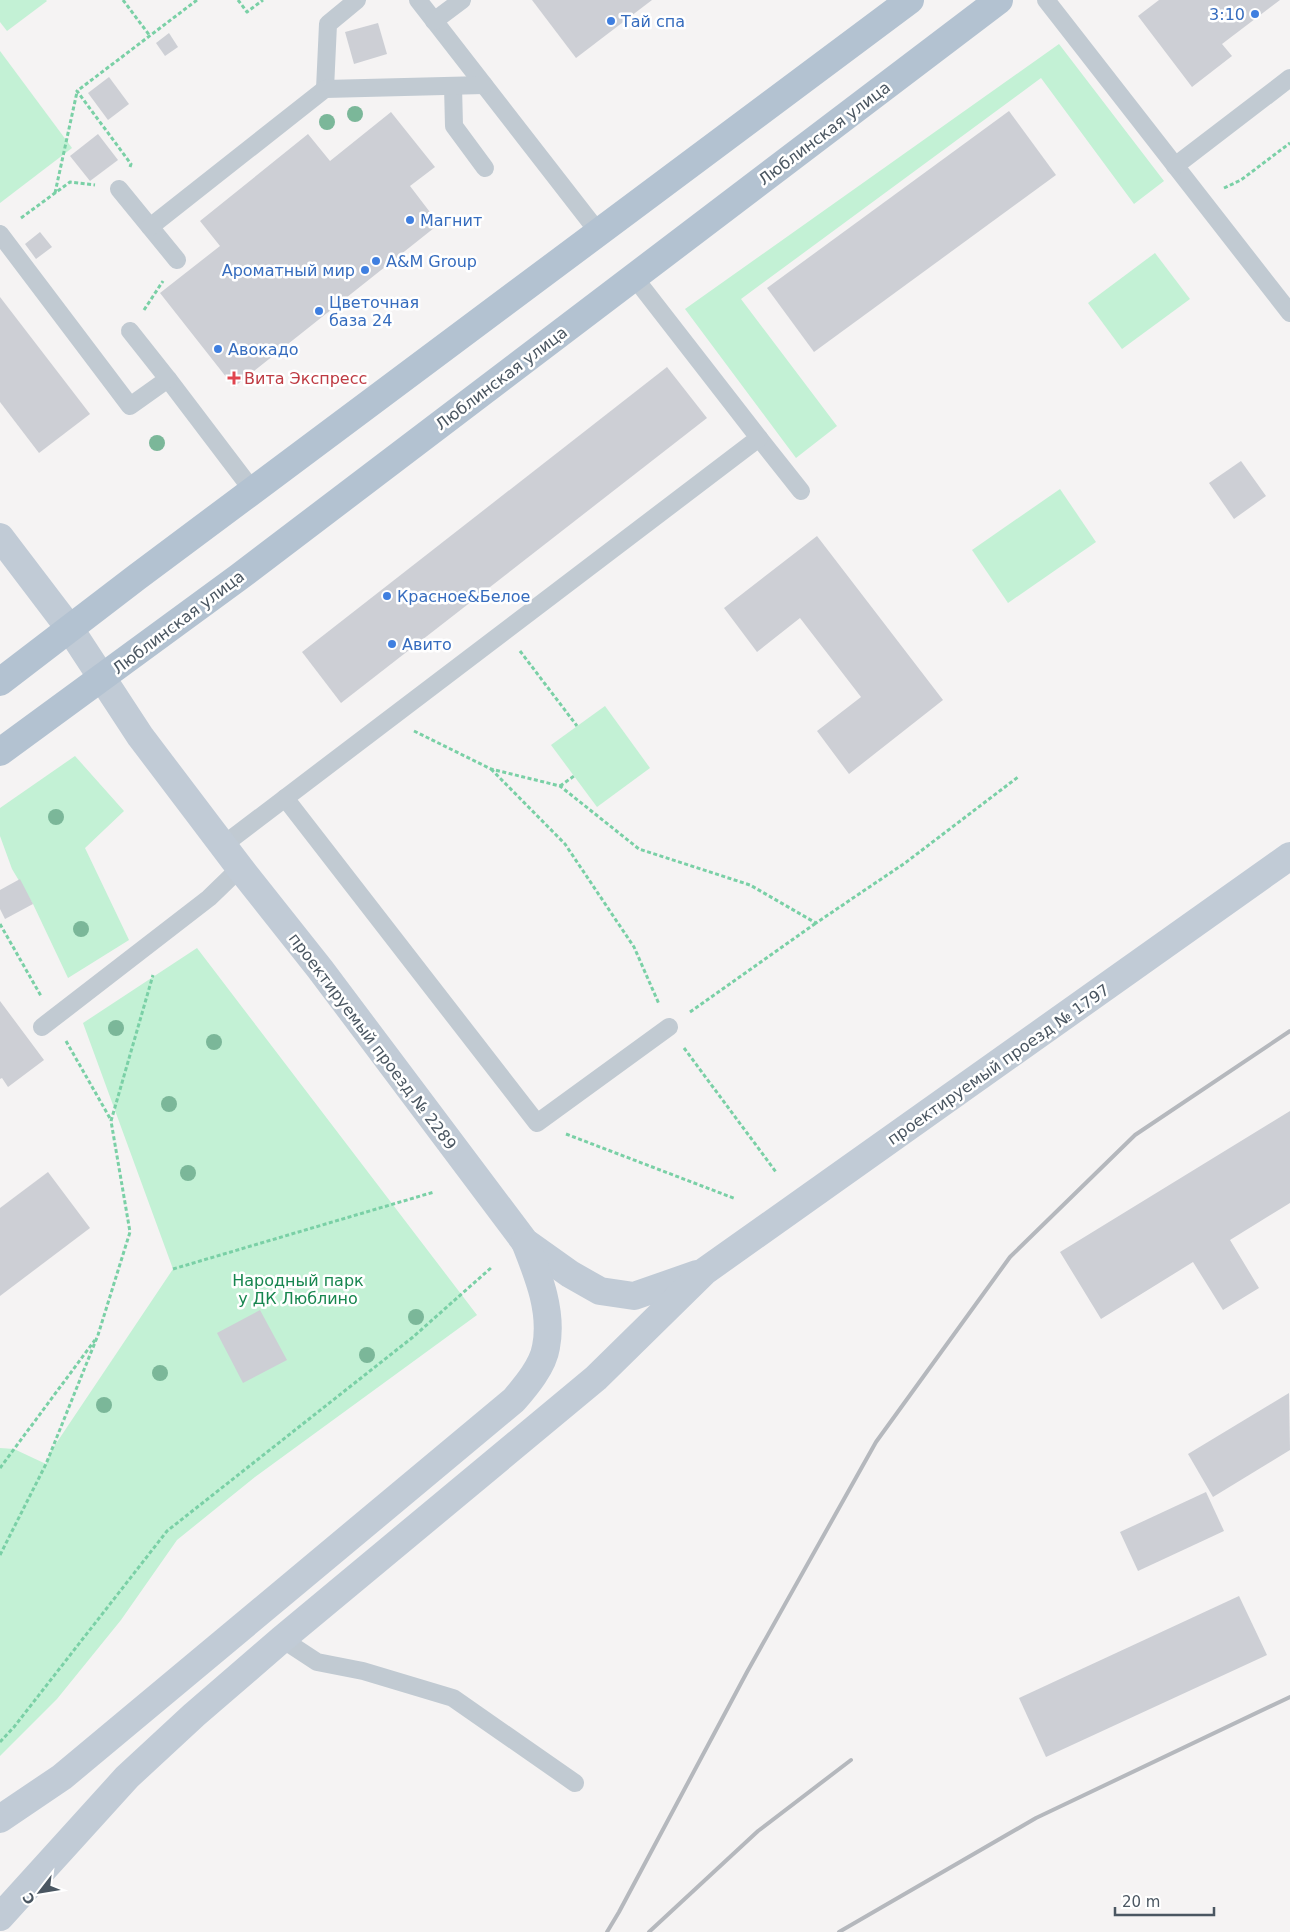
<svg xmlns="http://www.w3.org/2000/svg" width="1290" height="1932" font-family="'DejaVu Sans',sans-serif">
	<rect width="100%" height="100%" fill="#f5f3f3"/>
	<g fill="#c3f1d5">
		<path d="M0 0H46L47 1 7 31 0 22Z"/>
		<path d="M1059 44 1164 181 1134 204 1041 78 741 299 837 426 796 458 685 309Z"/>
		<path d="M0 51 72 148 0 203Z"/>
		<path d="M1155 253 1190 299 1122 349 1088 303Z"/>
		<path d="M1060 489 1096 542 1008 603 972 550Z"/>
		<path d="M605 706 650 768 597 807 551 745Z"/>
		<path d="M75 756 124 811 85 848 129 940 68 978 33 904 12 869 0 836V808Z"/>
		<path d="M197 948 477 1315 255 1477 177 1540 121 1620 57 1699 0 1756V1448L14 1449 46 1464 51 1451 173 1269 83 1023Z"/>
	</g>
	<g fill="#cdcfd5">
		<path d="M532 0H652L576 58Z"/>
		<path d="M1159 0H1280L1222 44 1232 56 1192 87 1138 16Z"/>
		<path d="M378 23 387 54 354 64 345 32Z"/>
		<path d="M169 33 178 47 165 56 156 43Z"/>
		<path d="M109 77 129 104 108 120 88 93Z"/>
		<path d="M1009 111 1056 175 814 352 767 288Z"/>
		<path d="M391 112 435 167 410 186 439 224 234 387 160 293 220 246 200 221 308 134 330 161Z"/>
		<path d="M98 134 118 160 90 181 70 156Z"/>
		<path d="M40 232 52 247 36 259 25 244Z"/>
		<path d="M0 297 90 414 39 453 0 402Z"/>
		<path d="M667 367 707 418 341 703 302 652Z"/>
		<path d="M1241 461 1266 496 1234 519 1209 483Z"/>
		<path d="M817 536 943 700 849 774 817 731 861 697 800 618 757 652 724 608Z"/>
		<path d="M20 879 33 904 5 919 0 909V890Z"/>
		<path d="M0 1001 44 1060 8 1087 2 1078 0 1079Z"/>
		<path d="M1290 1111V1203L1230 1240 1259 1288 1223 1310 1193 1262 1101 1319 1060 1252Z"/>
		<path d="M48 1172 90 1228 0 1296V1208Z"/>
		<path d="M260 1310 287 1360 243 1383 217 1333Z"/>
		<path d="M1289 1393 1290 1450 1213 1497 1188 1454Z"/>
		<path d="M1206 1492 1224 1531 1138 1571 1120 1532Z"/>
		<path d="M1239 1596 1267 1655 1046 1757 1019 1698Z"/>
	</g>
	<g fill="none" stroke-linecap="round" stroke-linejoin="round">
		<g stroke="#7ad0a6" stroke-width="3" stroke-dasharray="4 2.5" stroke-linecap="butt">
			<path d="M123 0 150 36"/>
			<path d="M238 0 247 12 263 0"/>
			<path d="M130 167 131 164 77 91 197 0"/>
			<path d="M1224 188 1241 180 1290 143"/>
			<path d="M55 193 77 92"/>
			<path d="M21 218 70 182 95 185"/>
			<path d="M144 310 163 281"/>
			<path d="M520 651 577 726"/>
			<path d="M414 731 491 769 560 786 639 849 750 885 816 923 905 863 1018 777"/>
			<path d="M491 769 565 844 634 947 659 1004"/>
			<path d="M560 786 574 776"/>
			<path d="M0 924 41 996"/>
			<path d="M690 1012 816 923"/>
			<path d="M66 1041 111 1120"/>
			<path d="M684 1048 776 1172"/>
			<path d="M566 1134 736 1199"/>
			<path d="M173 1269 434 1192"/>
			<path d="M0 1468 95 1340"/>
			<path d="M0 1555 46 1464 98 1335 130 1232 111 1121 153 975"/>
			<path d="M0 1742 14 1727 167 1531 413 1337 492 1267"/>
		</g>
		<g stroke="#c1cad2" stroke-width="18">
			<path d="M418 0 599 233"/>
			<path d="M1046 0 1290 313"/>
			<path d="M434 21 462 0"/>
			<path d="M453 86 454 126 485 168"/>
			<path d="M325 89 328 24 357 0"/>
			<path d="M1175 166 1290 78"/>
			<path d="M119 189 177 260"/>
			<path d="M150 227 325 89 484 85"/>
			<path d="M0 234 130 406 168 379 253 491"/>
			<path d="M130 331 168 379"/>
			<path d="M759 438 801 491"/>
			<path d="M285 798 537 1123 669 1027"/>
			<path d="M222 846 759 438 634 277"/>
			<path d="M42 1027 209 898 240 868"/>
			<path d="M282 1639 317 1662 363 1671 453 1698 575 1783"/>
		</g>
		<g stroke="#c1cbd6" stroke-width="28">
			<path d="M0 537 70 629 140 736 240 868 320 969 525 1242 570 1274 600 1291 634 1296 697 1274"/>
			<path d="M0 1819 62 1777 514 1400C526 1386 543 1366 546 1347 553 1311 538 1275 525 1242"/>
			<path d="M0 1917 127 1777 194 1715 282 1639 596 1378 705 1271 1290 856"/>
		</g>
		<g stroke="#b3c2d1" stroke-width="28">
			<path d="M0 682 137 577 910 0"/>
			<path d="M0 752 239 577 999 0"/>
		</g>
		<g stroke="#b5b8bd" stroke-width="4">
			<path d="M607 1932 619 1912 747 1672 876 1442 1010 1257 1135 1135 1290 1031"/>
			<path d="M649 1932 758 1831 851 1760"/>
			<path d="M839 1932 1036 1818 1290 1697"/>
		</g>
	</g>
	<g fill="#7bb799">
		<circle cx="355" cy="114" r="8"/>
		<circle cx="327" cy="122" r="8"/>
		<circle cx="157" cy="443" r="8"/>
		<circle cx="56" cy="817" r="8"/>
		<circle cx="81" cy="929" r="8"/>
		<circle cx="116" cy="1028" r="8"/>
		<circle cx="214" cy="1042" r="8"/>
		<circle cx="169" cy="1104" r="8"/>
		<circle cx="188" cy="1173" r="8"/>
		<circle cx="416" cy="1317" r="8"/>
		<circle cx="367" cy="1355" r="8"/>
		<circle cx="160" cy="1373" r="8"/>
		<circle cx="104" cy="1405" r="8"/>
	</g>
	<g fill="#3f7fe0" stroke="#fff" stroke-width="2">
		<circle cx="1255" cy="14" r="5"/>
		<circle cx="611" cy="21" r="5"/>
		<circle cx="410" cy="220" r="5"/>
		<circle cx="376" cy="261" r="5"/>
		<circle cx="365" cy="270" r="5"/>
		<circle cx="319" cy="311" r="5"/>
		<circle cx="218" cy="349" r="5"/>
		<circle cx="387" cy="596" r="5"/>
		<circle cx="392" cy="644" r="5"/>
	</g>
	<path fill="#e0444e" stroke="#fff" stroke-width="2" d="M231.5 370.5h5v5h5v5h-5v5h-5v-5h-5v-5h5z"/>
	<g text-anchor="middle" stroke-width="5" stroke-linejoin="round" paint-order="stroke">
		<g font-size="16" fill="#366cbe" stroke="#fff" text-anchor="start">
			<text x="1245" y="20" text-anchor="end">3:10</text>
			<text x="621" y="27">Тай спа</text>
			<text x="420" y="226">Магнит</text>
			<text x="386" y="267">A&amp;M Group</text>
			<text x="355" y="276" text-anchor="end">Ароматный мир</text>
			<text x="329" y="308">Цветочная<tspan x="329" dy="18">база 24</tspan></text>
			<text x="228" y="355">Авокадо</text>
			<text x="397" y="602">Красное&amp;Белое</text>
			<text x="402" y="650">Авито</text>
		</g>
		<g font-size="16" fill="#4a5661" stroke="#fff">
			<text transform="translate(824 133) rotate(-37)" y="6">Люблинская улица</text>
			<text transform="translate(501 378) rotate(-37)" y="6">Люблинская улица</text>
			<text transform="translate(178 622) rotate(-37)" y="6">Люблинская улица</text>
			<text transform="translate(373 1041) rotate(53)" y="6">проектируемый проезд № 2289</text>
			<text transform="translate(998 1064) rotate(-35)" y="6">проектируемый проезд № 1797</text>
		</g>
		<g font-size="16" fill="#be3a42" stroke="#fff" text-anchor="start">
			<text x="244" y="384">Вита Экспресс</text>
		</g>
		<g font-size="16" fill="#17864f" stroke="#fff">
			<text x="298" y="1286">Народный парк<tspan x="298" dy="18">у ДК Люблино</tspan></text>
		</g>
	</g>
	<g transform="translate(40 1892) rotate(239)" stroke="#ffffff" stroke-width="4" paint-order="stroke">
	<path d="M0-4L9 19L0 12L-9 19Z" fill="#4a5661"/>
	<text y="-8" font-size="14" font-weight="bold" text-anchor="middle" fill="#4a5661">С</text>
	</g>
	<path d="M1115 1907v8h99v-8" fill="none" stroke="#4a5661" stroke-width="2.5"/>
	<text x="1122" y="1907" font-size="15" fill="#4a5661" stroke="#ffffff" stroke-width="4" paint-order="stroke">20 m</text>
</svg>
